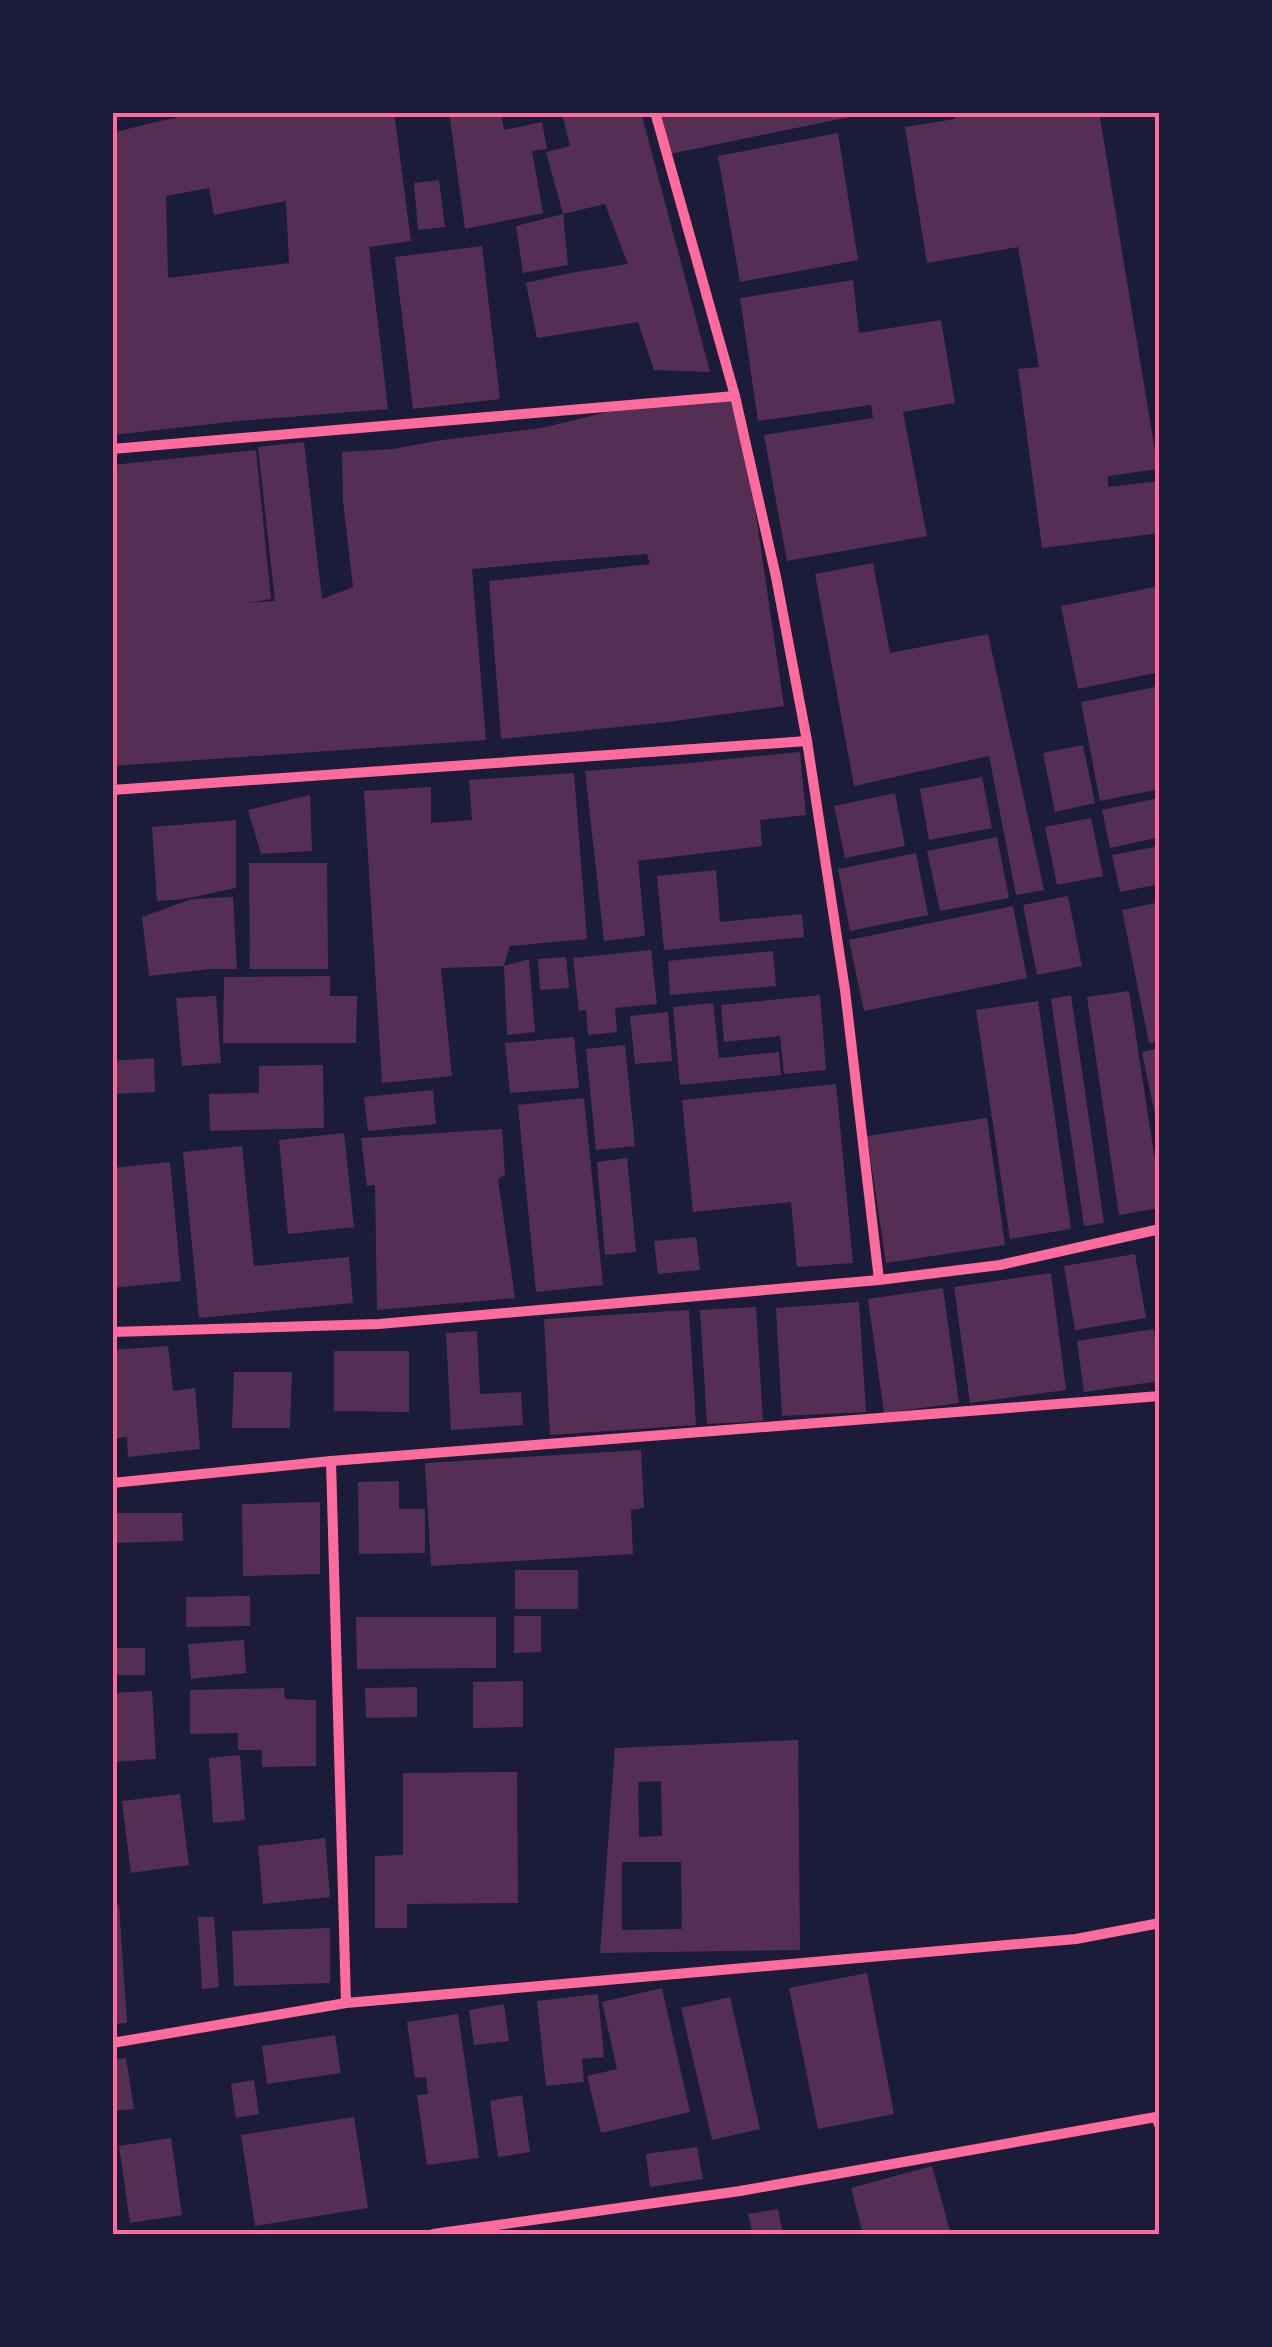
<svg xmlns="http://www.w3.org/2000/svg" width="1272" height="2347" font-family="Raleway,sans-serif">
	<rect width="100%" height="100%" fill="#1b1b3a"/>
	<g fill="#542f53" fill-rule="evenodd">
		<path d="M203 112H267V115L279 112H394L411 241 369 247 388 409 238 421 112 435V133L151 123ZM209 188 214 215 286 201 289 263 168 278 166 196Z"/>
		<path d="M449 112H501L504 130 542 122 547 149 532 151 543 213 465 229Z"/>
		<path d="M569 112H641L710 372 654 370 638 322 537 338 526 283 570 273 628 264 605 204 563 214 546 152 570 146 562 114Z"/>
		<path d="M661 112H863L864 114 670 154Z"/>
		<path d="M954 112H1099L1158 469 1108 476V487L1160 481V533L1042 548 1018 369 1039 367 1018 247 927 263 905 127 955 119Z"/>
		<path d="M838 133 858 260 740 282 718 156Z"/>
		<path d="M439 180 445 227 418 230 414 183Z"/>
		<path d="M563 214 568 265 523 273 516 226Z"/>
		<path d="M482 246 500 399 413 409 395 257Z"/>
		<path d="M853 280 859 333 941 320 955 403 903 412 927 536 787 561 764 435 873 418 871 405 758 421 740 298Z"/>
		<path d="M738 393 784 706 667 722 501 739 489 581 650 564 647 554 557 561 472 569 486 740 112 766V465L256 450 271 599 248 603 275 601 258 447 304 442 322 599 353 587 343 501 342 452 393 449 442 440 542 428 627 407Z"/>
		<path d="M873 563 890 653 988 634 1044 890 1016 895 989 756 854 786 815 574Z"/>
		<path d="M1160 586V672L1078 689 1061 606Z"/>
		<path d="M1160 686V789L1100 801 1081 702Z"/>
		<path d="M1083 745 1095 803 1055 812 1043 753Z"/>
		<path d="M800 752 806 815 760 820 762 846 638 861 645 936 604 941 585 771 680 764Z"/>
		<path d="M574 773 587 939 510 946 504 966 441 968 452 1076 382 1083 364 791 431 787V823L472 820 469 780Z"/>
		<path d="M982 777 992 828 929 840 920 789Z"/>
		<path d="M895 793 905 846 845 858 834 806Z"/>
		<path d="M310 795 312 851 261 854 248 810Z"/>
		<path d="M1158 798 1160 837 1110 848 1102 810Z"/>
		<path d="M1091 818 1103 876 1057 885 1045 827Z"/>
		<path d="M236 820V888L184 899 157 901 152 827Z"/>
		<path d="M997 837 1009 898 940 911 927 851Z"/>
		<path d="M1155 847 1160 884 1120 892 1112 855Z"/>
		<path d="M916 853 928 915 850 931 838 869Z"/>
		<path d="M249 863H327L328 969H250Z"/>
		<path d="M716 870 720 922 802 914 804 937 664 950 657 876Z"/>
		<path d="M1068 896 1082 966 1037 975 1023 905Z"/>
		<path d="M233 897 237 969H210L149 976 142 917 192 899Z"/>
		<path d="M1160 902V1041L1149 1043 1122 910Z"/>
		<path d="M1013 906 1027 978 864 1011 849 940Z"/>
		<path d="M651 950 657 1004 615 1008 617 1032 588 1035 586 1010 579 1011 573 958Z"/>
		<path d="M773 951 776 986 670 995 668 961Z"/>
		<path d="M566 957 569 988 540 990 538 959Z"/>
		<path d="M529 959 535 1032 507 1035 504 966Z"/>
		<path d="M330 976V996H357L356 1043H223L224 977Z"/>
		<path d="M1129 991 1160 1193V1208L1119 1215 1087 997Z"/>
		<path d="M820 995 826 1070 784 1074 780 1036 724 1042 721 1005Z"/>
		<path d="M1071 995 1104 1223 1084 1226 1051 999Z"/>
		<path d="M216 996 221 1063 182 1066 176 998Z"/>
		<path d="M1038 1001 1071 1229 1010 1239 976 1010Z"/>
		<path d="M713 1003 719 1058 779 1052 781 1075 680 1085 673 1007Z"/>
		<path d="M668 1012 672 1061 635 1064 630 1016Z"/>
		<path d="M574 1037 579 1088 510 1093 505 1043Z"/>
		<path d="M625 1045 635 1146 596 1150 586 1049Z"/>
		<path d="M1160 1048V1129H1158L1142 1052Z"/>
		<path d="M154 1058 155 1092 112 1094V1061Z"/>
		<path d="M323 1065 324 1128 210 1131 209 1094 259 1093V1066Z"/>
		<path d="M836 1084 853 1263 797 1267 791 1202 693 1212 682 1100Z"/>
		<path d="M433 1090 436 1124 368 1131 364 1097Z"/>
		<path d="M584 1098 603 1285 536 1292 518 1105Z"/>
		<path d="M987 1118 1005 1245 886 1263 867 1136Z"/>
		<path d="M502 1129 505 1174 498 1179 515 1298 377 1310 375 1185 367 1186 361 1138Z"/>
		<path d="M344 1133 354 1227 288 1234 279 1140Z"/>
		<path d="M242 1146 254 1266 349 1257 353 1303 199 1318 183 1152Z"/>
		<path d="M627 1158 636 1252 605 1255 597 1162Z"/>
		<path d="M170 1162 181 1281 112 1288V1168Z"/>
		<path d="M696 1237 700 1270 658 1274 654 1241Z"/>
		<path d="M1135 1254 1146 1318 1075 1330 1064 1266Z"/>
		<path d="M1051 1273 1066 1390 970 1403 954 1287Z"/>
		<path d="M943 1288 959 1403 884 1413 868 1299Z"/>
		<path d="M859 1302 866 1412 782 1416 776 1308Z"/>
		<path d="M756 1307 763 1421 707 1424 700 1310Z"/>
		<path d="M689 1310 696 1425 550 1435 544 1319Z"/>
		<path d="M1154 1329 1160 1381 1084 1392 1077 1341Z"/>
		<path d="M477 1331 480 1394 521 1392 523 1425 451 1430 446 1333Z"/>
		<path d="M168 1346 173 1391 195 1388 200 1449 128 1457 127 1437 112 1439V1350Z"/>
		<path d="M334 1351H409V1412L334 1411Z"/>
		<path d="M234 1372H292L290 1428H232Z"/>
		<path d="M641 1450 644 1508 631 1510 633 1554 431 1566 425 1463Z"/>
		<path d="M399 1481V1509H425V1553L359 1554 358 1482Z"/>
		<path d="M320 1502V1574L243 1576 242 1504Z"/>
		<path d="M112 1513H182L183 1541 112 1543Z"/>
		<rect x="515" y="1570" width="63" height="39"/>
		<path d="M250 1596V1626L186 1627V1597Z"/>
		<path d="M514 1616H541V1652L514 1653Z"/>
		<path d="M356 1617H496V1668L357 1669Z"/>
		<path d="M244 1640 246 1673 191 1679 188 1644Z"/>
		<rect x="112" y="1648" width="33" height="27"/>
		<path d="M523 1681V1727L473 1728V1682Z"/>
		<path d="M417 1687V1717L366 1718 365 1688Z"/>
		<path d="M284 1688 285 1699 316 1700V1766L262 1767V1750H238V1733L190 1734V1690Z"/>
		<path d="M152 1691 156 1759 112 1762V1693Z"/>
		<path d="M798 1740 800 1950 600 1953 615 1748ZM661 1781 662 1836 639 1837 638 1782ZM622 1862H681L682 1929 622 1930Z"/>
		<path d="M240 1755 245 1820 213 1823 209 1758Z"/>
		<path d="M517 1772 518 1903 407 1904V1928H375V1856L403 1855V1773Z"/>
		<path d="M180 1794 189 1865 131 1873 122 1801Z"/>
		<path d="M325 1838 330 1897 263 1904 258 1846Z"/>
		<path d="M112 1905H119L127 2023 112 2024Z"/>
		<path d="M198 1917H214L219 1987 202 1989Z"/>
		<path d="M330 1928V1983L234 1986 232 1931Z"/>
		<path d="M867 1973 894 2114 818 2129 789 1988Z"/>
		<path d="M662 1988 690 2112 601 2133 587 2076 617 2069 602 2002Z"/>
		<path d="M598 1994 604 2057 582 2059 584 2082 546 2086 537 2001Z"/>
		<path d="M730 1997 760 2129 712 2140 681 2008Z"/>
		<path d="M504 2004 509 2041 474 2045 469 2010Z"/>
		<path d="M458 2014 479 2158 427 2165 417 2095 428 2094 426 2077 415 2078 407 2022Z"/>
		<path d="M335 2035 341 2073 267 2084 262 2046Z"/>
		<path d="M126 2058 134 2109 112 2111V2060Z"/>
		<path d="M254 2080 259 2114 236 2118 231 2084Z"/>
		<path d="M522 2095 530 2152 498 2157 490 2101Z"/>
		<path d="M354 2117 368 2208 255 2226 241 2135Z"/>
		<path d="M171 2138 182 2215 130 2223 119 2146Z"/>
		<path d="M697 2147 703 2179 650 2187 646 2154Z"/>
		<path d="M932 2166 951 2234H863L851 2188Z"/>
		<path d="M778 2209 783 2234H753L748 2214Z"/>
	</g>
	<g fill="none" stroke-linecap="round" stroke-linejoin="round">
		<g stroke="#ff6b9d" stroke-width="10">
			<path d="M655 112 735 396 776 577 807 741 845 990 879 1280"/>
			<path d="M112 449 735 396"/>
			<path d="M112 790 807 741"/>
			<path d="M112 1332 379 1324 879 1280 1000 1265 1160 1229"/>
			<path d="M331 1461 346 2003"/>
			<path d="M112 1483 331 1461 1160 1396"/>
			<path d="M112 2043 346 2003 1076 1939 1160 1923"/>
			<path d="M433 2234 740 2191 1156 2117 1160 2127"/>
		</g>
	</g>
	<rect width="1272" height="2347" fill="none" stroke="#1b1b3a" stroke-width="230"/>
	<rect x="115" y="115" width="1042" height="2117" fill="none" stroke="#ff6b9d" stroke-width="4"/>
</svg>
